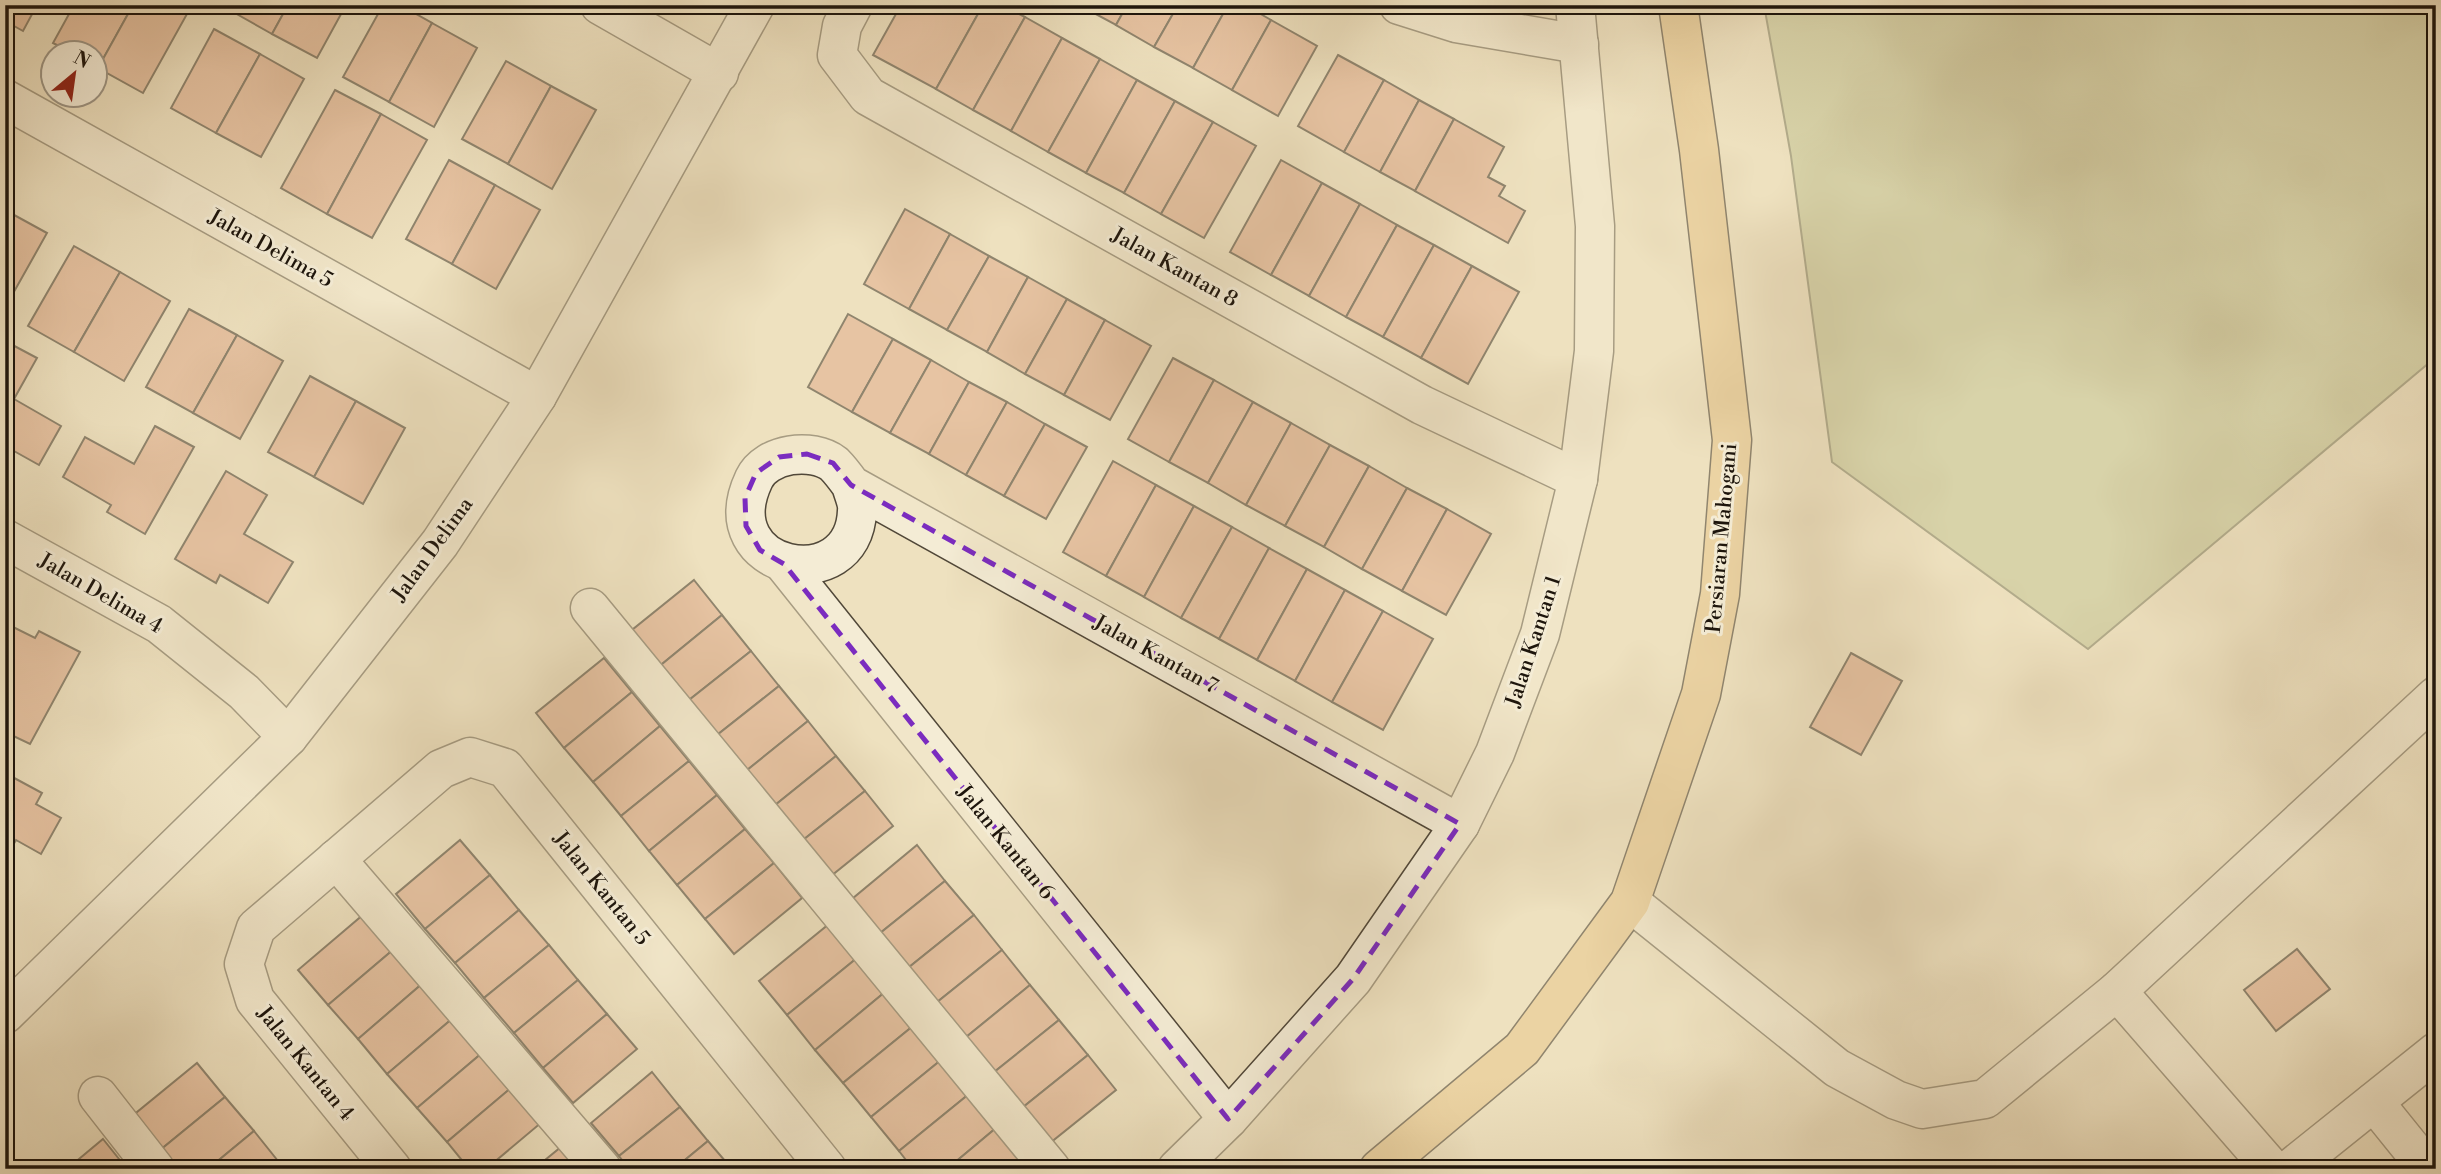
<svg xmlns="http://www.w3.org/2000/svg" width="2441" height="1174" font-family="'Libre Bodoni',serif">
	<rect width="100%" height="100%" fill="#eee1bf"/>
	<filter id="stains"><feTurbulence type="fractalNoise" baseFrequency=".00286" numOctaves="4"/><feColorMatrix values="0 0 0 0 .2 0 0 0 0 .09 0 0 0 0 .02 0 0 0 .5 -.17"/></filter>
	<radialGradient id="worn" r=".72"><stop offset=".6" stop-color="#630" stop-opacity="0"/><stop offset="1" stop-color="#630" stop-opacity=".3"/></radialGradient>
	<path fill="#bcc28f" stroke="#6c6c4e" stroke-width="2" d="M1764 5H2436V357L2088 649 1832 462 1791 156Z"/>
	<g fill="#dda080" stroke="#1d150c" stroke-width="2">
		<path d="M5 5H37L23 31 5 21Z"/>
		<path d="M74 5H133L98 68 94 66V52H70L53 43Z"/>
		<path d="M133 5H170L187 14 143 93 98 68Z"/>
		<path d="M228 5H288L272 34 226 8Z"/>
		<path d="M288 5H346L317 58 272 34Z"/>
		<path d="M383 5H400L432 23 389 102 343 77Z"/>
		<path d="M901 5H983L936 89 873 55Z"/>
		<path d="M983 5H1002L1025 17 973 110 936 89Z"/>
		<path d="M1079 5H1127L1116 25Z"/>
		<path d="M1127 5H1178L1154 47 1116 25Z"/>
		<path d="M1178 5H1228L1193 68 1154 47Z"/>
		<path d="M1228 5H1245L1271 20 1232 90 1193 68Z"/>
		<path d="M1025 17 1062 38 1011 131 973 110Z"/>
		<path d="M1271 20 1317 46 1278 116 1232 90Z"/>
		<path d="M432 23 477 48 434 127 389 102Z"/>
		<path d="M214 29 260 54 216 133 171 108Z"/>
		<path d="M1062 38 1100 59 1048 152 1011 131Z"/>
		<path d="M260 54 304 79 261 157 216 133Z"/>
		<path d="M1338 55 1384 80 1344 152 1298 126Z"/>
		<path d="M1100 59 1137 80 1086 173 1048 152Z"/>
		<path d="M506 61 551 86 508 164 462 139Z"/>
		<path d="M1137 80 1175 101 1124 193 1086 173Z"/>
		<path d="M1384 80 1419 100 1380 172 1344 152Z"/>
		<path d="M551 86 596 110 552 189 508 164Z"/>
		<path d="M335 90 381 114 327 214 281 188Z"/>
		<path d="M1419 100 1454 119 1415 191 1380 172Z"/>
		<path d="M1175 101 1213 122 1161 214 1124 193Z"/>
		<path d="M381 114 427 140 372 238 327 214Z"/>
		<path d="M1454 119 1504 147 1488 177 1505 186 1499 196 1525 211 1508 243 1415 191Z"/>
		<path d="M1213 122 1256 146 1204 238 1161 214Z"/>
		<path d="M449 160 495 185 452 264 406 239Z"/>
		<path d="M1281 160 1322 183 1271 275 1230 252Z"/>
		<path d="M1322 183 1360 204 1309 296 1271 275Z"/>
		<path d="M495 185 540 210 496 289 452 264Z"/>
		<path d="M1360 204 1397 225 1346 317 1309 296Z"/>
		<path d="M905 209 950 234 909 309 864 284Z"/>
		<path d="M5 210 47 233 6 306H5Z"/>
		<path d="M1397 225 1434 245 1383 337 1346 317Z"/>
		<path d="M950 234 989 256 947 330 909 309Z"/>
		<path d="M1434 245 1472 266 1421 358 1383 337Z"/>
		<path d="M74 246 120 272 74 352 28 326Z"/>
		<path d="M989 256 1028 277 987 352 947 330Z"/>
		<path d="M1472 266 1519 292 1468 384 1421 358Z"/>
		<path d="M120 272 170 301 124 381 74 352Z"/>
		<path d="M1028 277 1067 299 1025 374 987 352Z"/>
		<path d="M1067 299 1105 320 1064 395 1025 374Z"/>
		<path d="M189 309 237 335 193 413 146 387Z"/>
		<path d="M848 314 893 339 852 412 808 387Z"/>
		<path d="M1105 320 1151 346 1110 420 1064 395Z"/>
		<path d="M237 335 283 361 240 439 193 413Z"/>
		<path d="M893 339 931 360 890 433 852 412Z"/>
		<path d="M5 341 37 358 14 399 61 426 39 465 5 446Z"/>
		<path d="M1173 358 1214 380 1169 462 1128 439Z"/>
		<path d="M931 360 969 382 929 454 890 433Z"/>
		<path d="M310 376 356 401 314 477 268 452Z"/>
		<path d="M1214 380 1253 402 1208 483 1169 462Z"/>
		<path d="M969 382 1007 402 966 475 929 454Z"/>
		<path d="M356 401 405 428 363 504 314 477Z"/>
		<path d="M1007 402 1045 424 1004 496 966 475Z"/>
		<path d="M1253 402 1291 423 1246 505 1208 483Z"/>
		<path d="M1291 423 1330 445 1285 526 1246 505Z"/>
		<path d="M1045 424 1087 447 1046 519 1004 496Z"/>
		<path d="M155 426 194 447 145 534 107 512 111 505 63 477 85 437 134 464Z"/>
		<path d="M1330 445 1369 466 1324 547 1285 526Z"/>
		<path d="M1113 461 1156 485 1106 576 1063 552Z"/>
		<path d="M1369 466 1407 488 1362 569 1324 547Z"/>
		<path d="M226 471 267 495 244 534 293 562 268 603 220 575 216 583 175 559Z"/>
		<path d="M1156 485 1194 506 1144 597 1106 576Z"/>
		<path d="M1407 488 1447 509 1402 591 1362 569Z"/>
		<path d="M1194 506 1232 527 1181 618 1144 597Z"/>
		<path d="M1447 509 1491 534 1446 615 1402 591Z"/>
		<path d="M1232 527 1269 548 1219 639 1181 618Z"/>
		<path d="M1269 548 1307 569 1257 660 1219 639Z"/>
		<path d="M1307 569 1345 590 1295 681 1257 660Z"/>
		<path d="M694 580 722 615 656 669 627 634Z"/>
		<path d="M1345 590 1383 611 1332 702 1295 681Z"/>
		<path d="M1383 611 1433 639 1383 730 1332 702Z"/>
		<path d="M722 615 751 651 684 704 656 669Z"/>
		<path d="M5 623 35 638 39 631 80 652 30 744 5 732V694L12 682 5 678Z"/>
		<path d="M751 651 779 686 712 739 684 704Z"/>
		<path d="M1851 653 1902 681 1861 755 1810 727Z"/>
		<path d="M604 658 632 692 564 748 536 713Z"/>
		<path d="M779 686 808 721 741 775 712 739Z"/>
		<path d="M632 692 660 726 593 782 564 748Z"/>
		<path d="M808 721 836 756 769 810 741 775Z"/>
		<path d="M660 726 689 761 621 816 593 782Z"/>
		<path d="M836 756 865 791 798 844 769 810Z"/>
		<path d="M689 761 717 795 649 851 621 816Z"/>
		<path d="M5 773 42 793 36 804 61 818 41 854 16 840 5 859Z"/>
		<path d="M865 791 893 826 826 880 798 844Z"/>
		<path d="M717 795 745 829 677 885 649 851Z"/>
		<path d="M745 829 774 863 705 919 677 885Z"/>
		<path d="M460 840 490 875 425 929 396 894Z"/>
		<path d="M917 845 945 881 879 934 852 899Z"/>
		<path d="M774 863 802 898 734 954 705 919Z"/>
		<path d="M490 875 519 910 455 963 425 929Z"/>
		<path d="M945 881 974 915 908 968 879 934Z"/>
		<path d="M519 910 549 945 484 998 455 963Z"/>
		<path d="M364 914 394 949 328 1005 298 970Z"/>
		<path d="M974 915 1002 950 936 1003 908 968Z"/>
		<path d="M829 924 857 958 787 1015 759 981Z"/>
		<path d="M549 945 578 980 514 1033 484 998Z"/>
		<path d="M394 949 423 983 358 1039 328 1005Z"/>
		<path d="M2297 949 2330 989 2276 1031 2244 990Z"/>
		<path d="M1002 950 1030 985 965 1038 936 1003Z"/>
		<path d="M857 958 885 992 815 1050 787 1015Z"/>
		<path d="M578 980 607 1014 543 1068 514 1033Z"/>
		<path d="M423 983 453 1018 387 1074 358 1039Z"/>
		<path d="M1030 985 1059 1020 993 1073 965 1038Z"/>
		<path d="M885 992 913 1026 843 1083 815 1050Z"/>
		<path d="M607 1014 637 1049 573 1103 543 1068Z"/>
		<path d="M453 1018 482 1053 417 1108 387 1074Z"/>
		<path d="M1059 1020 1088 1055 1022 1108 993 1073Z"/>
		<path d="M913 1026 941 1060 871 1117 843 1083Z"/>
		<path d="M482 1053 512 1087 447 1142 417 1108Z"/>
		<path d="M1088 1055 1116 1090 1050 1143 1022 1108Z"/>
		<path d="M941 1060 969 1094 899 1151 871 1117Z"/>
		<path d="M197 1063 225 1097 159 1151 131 1117Z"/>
		<path d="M652 1072 680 1107 619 1156 591 1123Z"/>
		<path d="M512 1087 542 1122 486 1169H469L447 1142Z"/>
		<path d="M969 1094 996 1128 947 1169H913L899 1151Z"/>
		<path d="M225 1097 254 1131 208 1169H173L159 1151Z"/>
		<path d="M680 1107 708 1141 674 1169H629L619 1156Z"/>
		<path d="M996 1128 1030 1169H947Z"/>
		<path d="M254 1131 282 1166 278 1169H208Z"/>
		<path d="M103 1139 127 1169H67Z"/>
		<path d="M708 1141 732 1169H674Z"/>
		<path d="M561 1147 578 1169H534Z"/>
	</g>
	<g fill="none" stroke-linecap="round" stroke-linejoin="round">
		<g stroke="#514839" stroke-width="41">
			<g id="minor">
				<path d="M600 5 719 73"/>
				<path d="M853 5 842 26 837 55 868 96 1422 405 1578 479"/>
				<path d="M1399 5 1456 23 1579 44"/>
				<path d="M5 99 537 396"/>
				<path d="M851 485C853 493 858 503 857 511 854 599 710 572 754 479 766 453 812 447 834 464 840 470 846 478 851 485L1460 824"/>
				<path d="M5 539 159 624 244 692 288 737"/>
				<path d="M784 564 1228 1119"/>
				<path d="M590 608 1051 1169"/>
				<path d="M336 859 602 1169"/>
				<path d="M1630 902 1837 1068 1896 1100 1922 1109 1985 1099 2117 991 2436 696"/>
				<path d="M2117 991 2272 1169"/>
				<path d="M5 1014 288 737 440 543 537 396 755 5"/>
				<path d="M98 1096 155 1169"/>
				<path d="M2374 1102 2428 1169"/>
				<path d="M392 1169 255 1000 244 964 256 928 441 769 470 757 505 768 827 1169"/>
				<path d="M1177 1169 1228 1119 1353 979 1460 824 1495 753 1540 634 1578 479 1594 351 1595 226 1575 5"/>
				<path d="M2290 1169 2436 1052"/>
			</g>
		</g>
		<g stroke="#1d150c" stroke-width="41">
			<path id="major" d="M1379 1169 1522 1049 1630 902 1701 694 1720 594 1732 440 1699 150 1678 5"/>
		</g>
		<use href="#minor" stroke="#f4ecd5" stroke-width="38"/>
		<use href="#major" stroke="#e7c080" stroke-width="38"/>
	</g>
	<path d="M0 0H2441V1174H0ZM807 454 833 463 851 485 1460 824 1353 979 1228 1119 784 564 760 550 746 526 745 498 756 473 779 457Z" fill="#eee1bf" fill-opacity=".55" fill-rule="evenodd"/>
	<path fill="none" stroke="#7b2cbf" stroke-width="5" stroke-dasharray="14 9" stroke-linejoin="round" d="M807 454 833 463 851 485 1460 824 1353 979 1228 1119 784 564 760 550 746 526 745 498 756 473 779 457Z"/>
	<g text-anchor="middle" stroke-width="6" stroke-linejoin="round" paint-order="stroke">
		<g font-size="21" fill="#1d150c" stroke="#f4ecd5">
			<text transform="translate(271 248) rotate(29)" y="7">Jalan Delima 5</text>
			<text transform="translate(1175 267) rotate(29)" y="7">Jalan Kantan 8</text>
			<text transform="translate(1721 538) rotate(-85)" y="7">Persiaran Mahogani</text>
			<text transform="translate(432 549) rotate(-54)" y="7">Jalan Delima</text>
			<text transform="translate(101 593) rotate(30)" y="7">Jalan Delima 4</text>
			<text transform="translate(1533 641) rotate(-72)" y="7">Jalan Kantan 1</text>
			<text transform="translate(1156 654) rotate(29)" y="7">Jalan Kantan 7</text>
			<text transform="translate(1006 842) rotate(51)" y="7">Jalan Kantan 6</text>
			<text transform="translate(602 888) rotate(51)" y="7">Jalan Kantan 5</text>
			<text transform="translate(306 1063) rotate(51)" y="7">Jalan Kantan 4</text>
		</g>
	</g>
	<rect width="2441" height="1174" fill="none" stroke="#eee1bf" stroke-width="28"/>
	<rect x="7" y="7" width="2427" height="1160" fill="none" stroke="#1d150c" stroke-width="3.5"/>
	<rect x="14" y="14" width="2413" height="1146" fill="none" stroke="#1d150c" stroke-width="2"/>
	<g transform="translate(74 74) rotate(29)"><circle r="33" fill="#f4ecd5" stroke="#9e9685" stroke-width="2"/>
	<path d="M0-5L12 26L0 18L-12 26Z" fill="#8f2418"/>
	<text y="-10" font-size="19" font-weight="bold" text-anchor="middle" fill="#1d150c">N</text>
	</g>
	<rect width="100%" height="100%" filter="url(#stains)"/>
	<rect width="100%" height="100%" fill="url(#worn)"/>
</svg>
